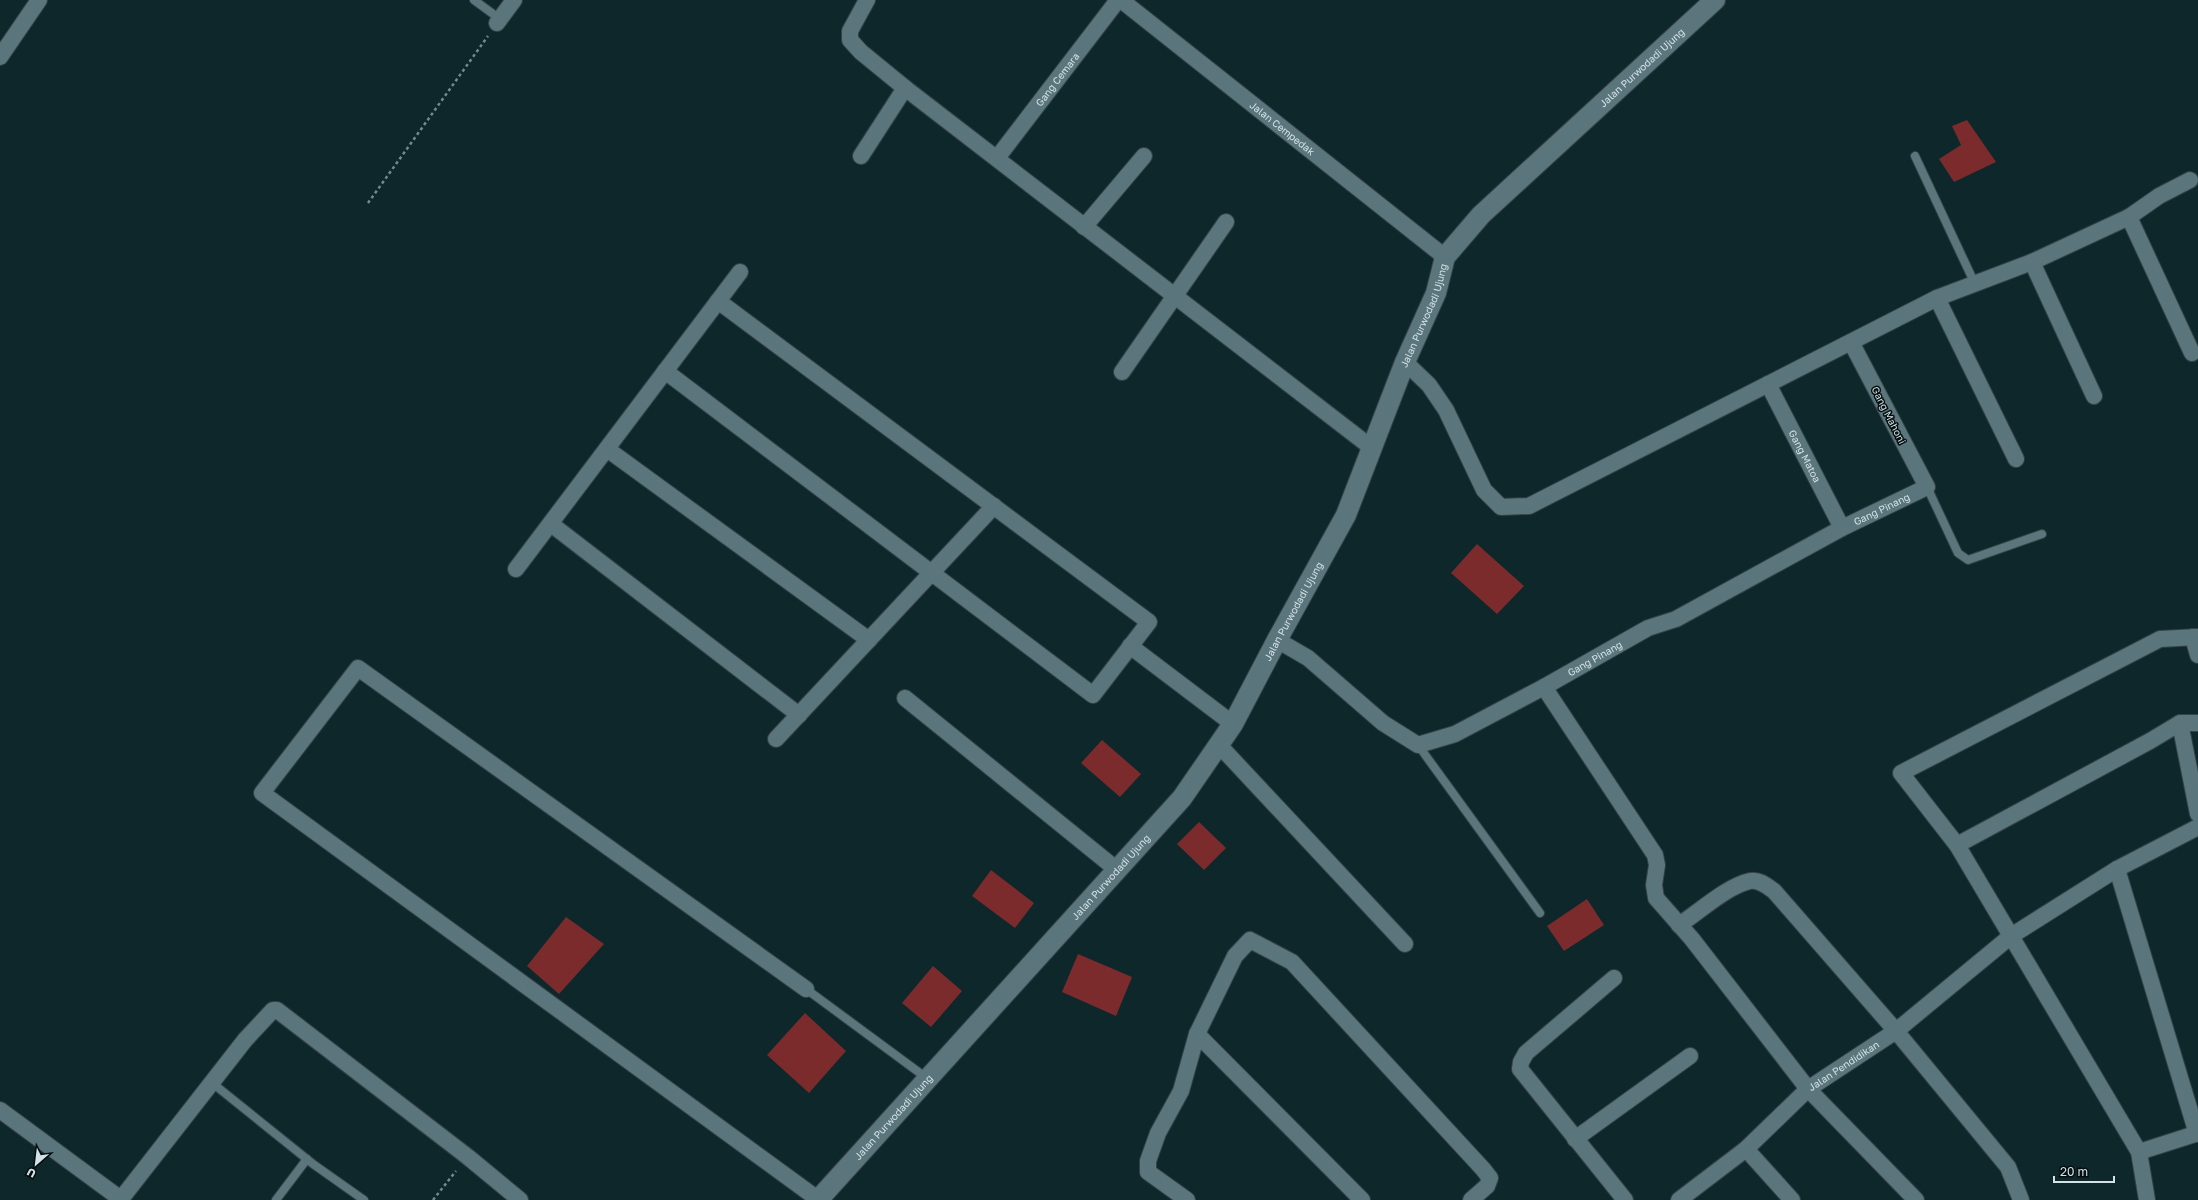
<svg xmlns="http://www.w3.org/2000/svg" width="2198" height="1200" font-family="'Golos Text',sans-serif">
	<rect width="100%" height="100%" fill="#0d272b"/>
	<g fill="#7b2b2c">
		<path d="M1967 120 1996 162 1954 182 1939 159 1961 145 1952 126Z"/>
		<path d="M1477 544 1524 586 1497 614 1451 573Z"/>
		<path d="M1102 740 1141 774 1120 797 1081 763Z"/>
		<path d="M1199 822 1226 848 1204 870 1177 844Z"/>
		<path d="M991 870 1034 903 1015 928 972 896Z"/>
		<path d="M1587 899 1604 925 1564 951 1547 926Z"/>
		<path d="M566 917 604 944 559 994 527 966Z"/>
		<path d="M1078 954 1132 977 1116 1016 1062 992Z"/>
		<path d="M933 966 962 991 931 1027 902 1003Z"/>
		<path d="M805 1013 846 1051 809 1093 767 1055Z"/>
	</g>
	<g fill="none" stroke-linecap="round" stroke-linejoin="round">
		<g stroke="#334246" stroke-width="10">
			<g id="service">
				<path d="M474 0 500 19"/>
				<path d="M1915 156 1975 284"/>
				<path d="M1927 487 1958 553 1968 560 2042 534"/>
				<path d="M1418 745 1540 913"/>
				<path d="M806 989 928 1079"/>
				<path d="M211 1082 313 1164 364 1200"/>
				<path d="M276 1200 307 1159"/>
			</g>
		</g>
		<g stroke="#334246" stroke-width="18">
			<g id="minor">
				<path d="M867 0 850 31V40L861 52 905 88"/>
				<path id="s1" d="M1121 0 1445 257"/>
				<path d="M497 23 514 0"/>
				<path d="M0 57 39 0"/>
				<path d="M861 156 905 88 1372 448"/>
				<path id="s2" d="M997 158 1118 0"/>
				<path d="M2129 217 2159 196 2190 180"/>
				<path d="M1084 227 1144 156"/>
				<path d="M2032 262 2094 396"/>
				<path d="M1937 298 2016 459"/>
				<path d="M1405 362 1429 385 1446 410 1484 490 1501 507 1529 506 1937 298 2032 262 2129 217 2192 353"/>
				<path d="M665 371 1093 695 1149 622 718 301"/>
				<path d="M1122 372 1226 222"/>
				<path id="s3" d="M1768 384 1842 528"/>
				<path d="M607 449 869 640"/>
				<path d="M551 524 799 715"/>
				<path d="M516 569 740 272"/>
				<path d="M2193 637 2198 655"/>
				<path id="s4" d="M1277 640 1308 658 1383 723 1418 745 1455 734 1544 687 1648 628 1676 619 1842 528 1927 487 1851 342"/>
				<path d="M1130 646 1233 724"/>
				<path d="M1544 687 1655 855 1657 865 1654 885 1656 898 1692 939 1808 1089 1916 1200"/>
				<path d="M905 698 1116 869"/>
				<path d="M2180 723 2198 814"/>
				<path d="M776 739 994 506"/>
				<path d="M1219 745 1405 944"/>
				<path d="M1957 845 2150 741 2180 723H2198"/>
				<path d="M2117 869 2197 1134"/>
				<path d="M1679 925C1699 912 1727 886 1750 881 1759 879 1767 886 1774 891L1896 1031 2008 1167 2021 1200"/>
				<path d="M1614 978 1526 1053 1521 1062 1520 1069 1625 1200"/>
				<path d="M806 989 358 668 262 793 819 1200"/>
				<path d="M1197 1034 1362 1200"/>
				<path d="M0 1110 122 1200"/>
				<path d="M1575 1139 1690 1056"/>
				<path d="M1746 1149 1792 1200"/>
				<path d="M2139 1152 2198 1133"/>
				<path d="M121 1199 245 1040 273 1010H277L468 1157 520 1200"/>
				<path d="M1187 1200 1148 1172V1161L1158 1133 1181 1091 1197 1034 1235 956 1250 940 1292 962 1483 1169 1490 1178 1487 1186 1471 1200"/>
				<path id="s5" d="M1679 1200 1746 1149 1808 1089 1896 1031 2011 936 2117 869 2198 827"/>
				<path d="M2147 1200 2139 1152 1957 845 1901 773 2160 639 2198 637"/>
			</g>
		</g>
		<g stroke="#334246" stroke-width="22">
			<g id="tertiary">
				<path id="s6" d="M818 1200 1182 798 1233 724 1277 640 1346 515 1405 362 1436 293 1445 257 1481 215 1715 0"/>
			</g>
		</g>
		<g stroke="#758a8d" stroke-width="2.5" stroke-dasharray="3 3" stroke-linecap="butt">
			<path d="M368 203 488 36"/>
			<path d="M433 1200 456 1171"/>
		</g>
		<use href="#service" stroke="#5a757b" stroke-width="8"/>
		<use href="#minor" stroke="#5a757b" stroke-width="16"/>
		<use href="#tertiary" stroke="#5a757b" stroke-width="20"/>
	</g>
	<g text-anchor="middle" stroke-width="3" stroke-linejoin="round" paint-order="stroke">
		<g font-size="10" fill="#d3e2e5" stroke="#040e10">
			<text dy="4" stroke="none"><textPath href="#s6" startOffset="1420">Jalan Purwodadi Ujung</textPath></text>
			<text dy="4" stroke="none"><textPath href="#s2" startOffset="99">Gang Cemara</textPath></text>
			<text dy="4" stroke="none"><textPath href="#s1" startOffset="206">Jalan Cempedak</textPath></text>
			<text dy="4" stroke="none"><textPath href="#s6" startOffset="1084">Jalan Purwodadi Ujung</textPath></text>
			<text transform="translate(1889 415) rotate(63)" y="4">Gang Mahoni</text>
			<text dy="4" stroke="none"><textPath href="#s3" startOffset="81">Gang Matoa</textPath></text>
			<text dy="4" stroke="none"><textPath href="#s4" startOffset="698">Gang Pinang</textPath></text>
			<text dy="4" stroke="none"><textPath href="#s6" startOffset="760">Jalan Purwodadi Ujung</textPath></text>
			<text dy="4" stroke="none"><textPath href="#s4" startOffset="374">Gang Pinang</textPath></text>
			<text dy="4" stroke="none"><textPath href="#s6" startOffset="436">Jalan Purwodadi Ujung</textPath></text>
			<text dy="4" stroke="none"><textPath href="#s5" startOffset="213">Jalan Pendidikan</textPath></text>
			<text dy="4" stroke="none"><textPath href="#s6" startOffset="112">Jalan Purwodadi Ujung</textPath></text>
		</g>
	</g>
	<g transform="translate(36 1164) rotate(208)" stroke="#040e10" stroke-width="3" paint-order="stroke">
	<path d="M0-3L7 15L0 10L-7 15Z" fill="#d3e2e5"/>
	<text y="-6" font-size="11" font-weight="bold" text-anchor="middle" fill="#d3e2e5">U</text>
	</g>
	<path d="M2054 1176v6h60v-6" fill="none" stroke="#d3e2e5" stroke-width="2"/>
	<text x="2060" y="1176" font-size="12" fill="#d3e2e5" stroke="#040e10" stroke-width="3" paint-order="stroke">20 m</text>
</svg>
